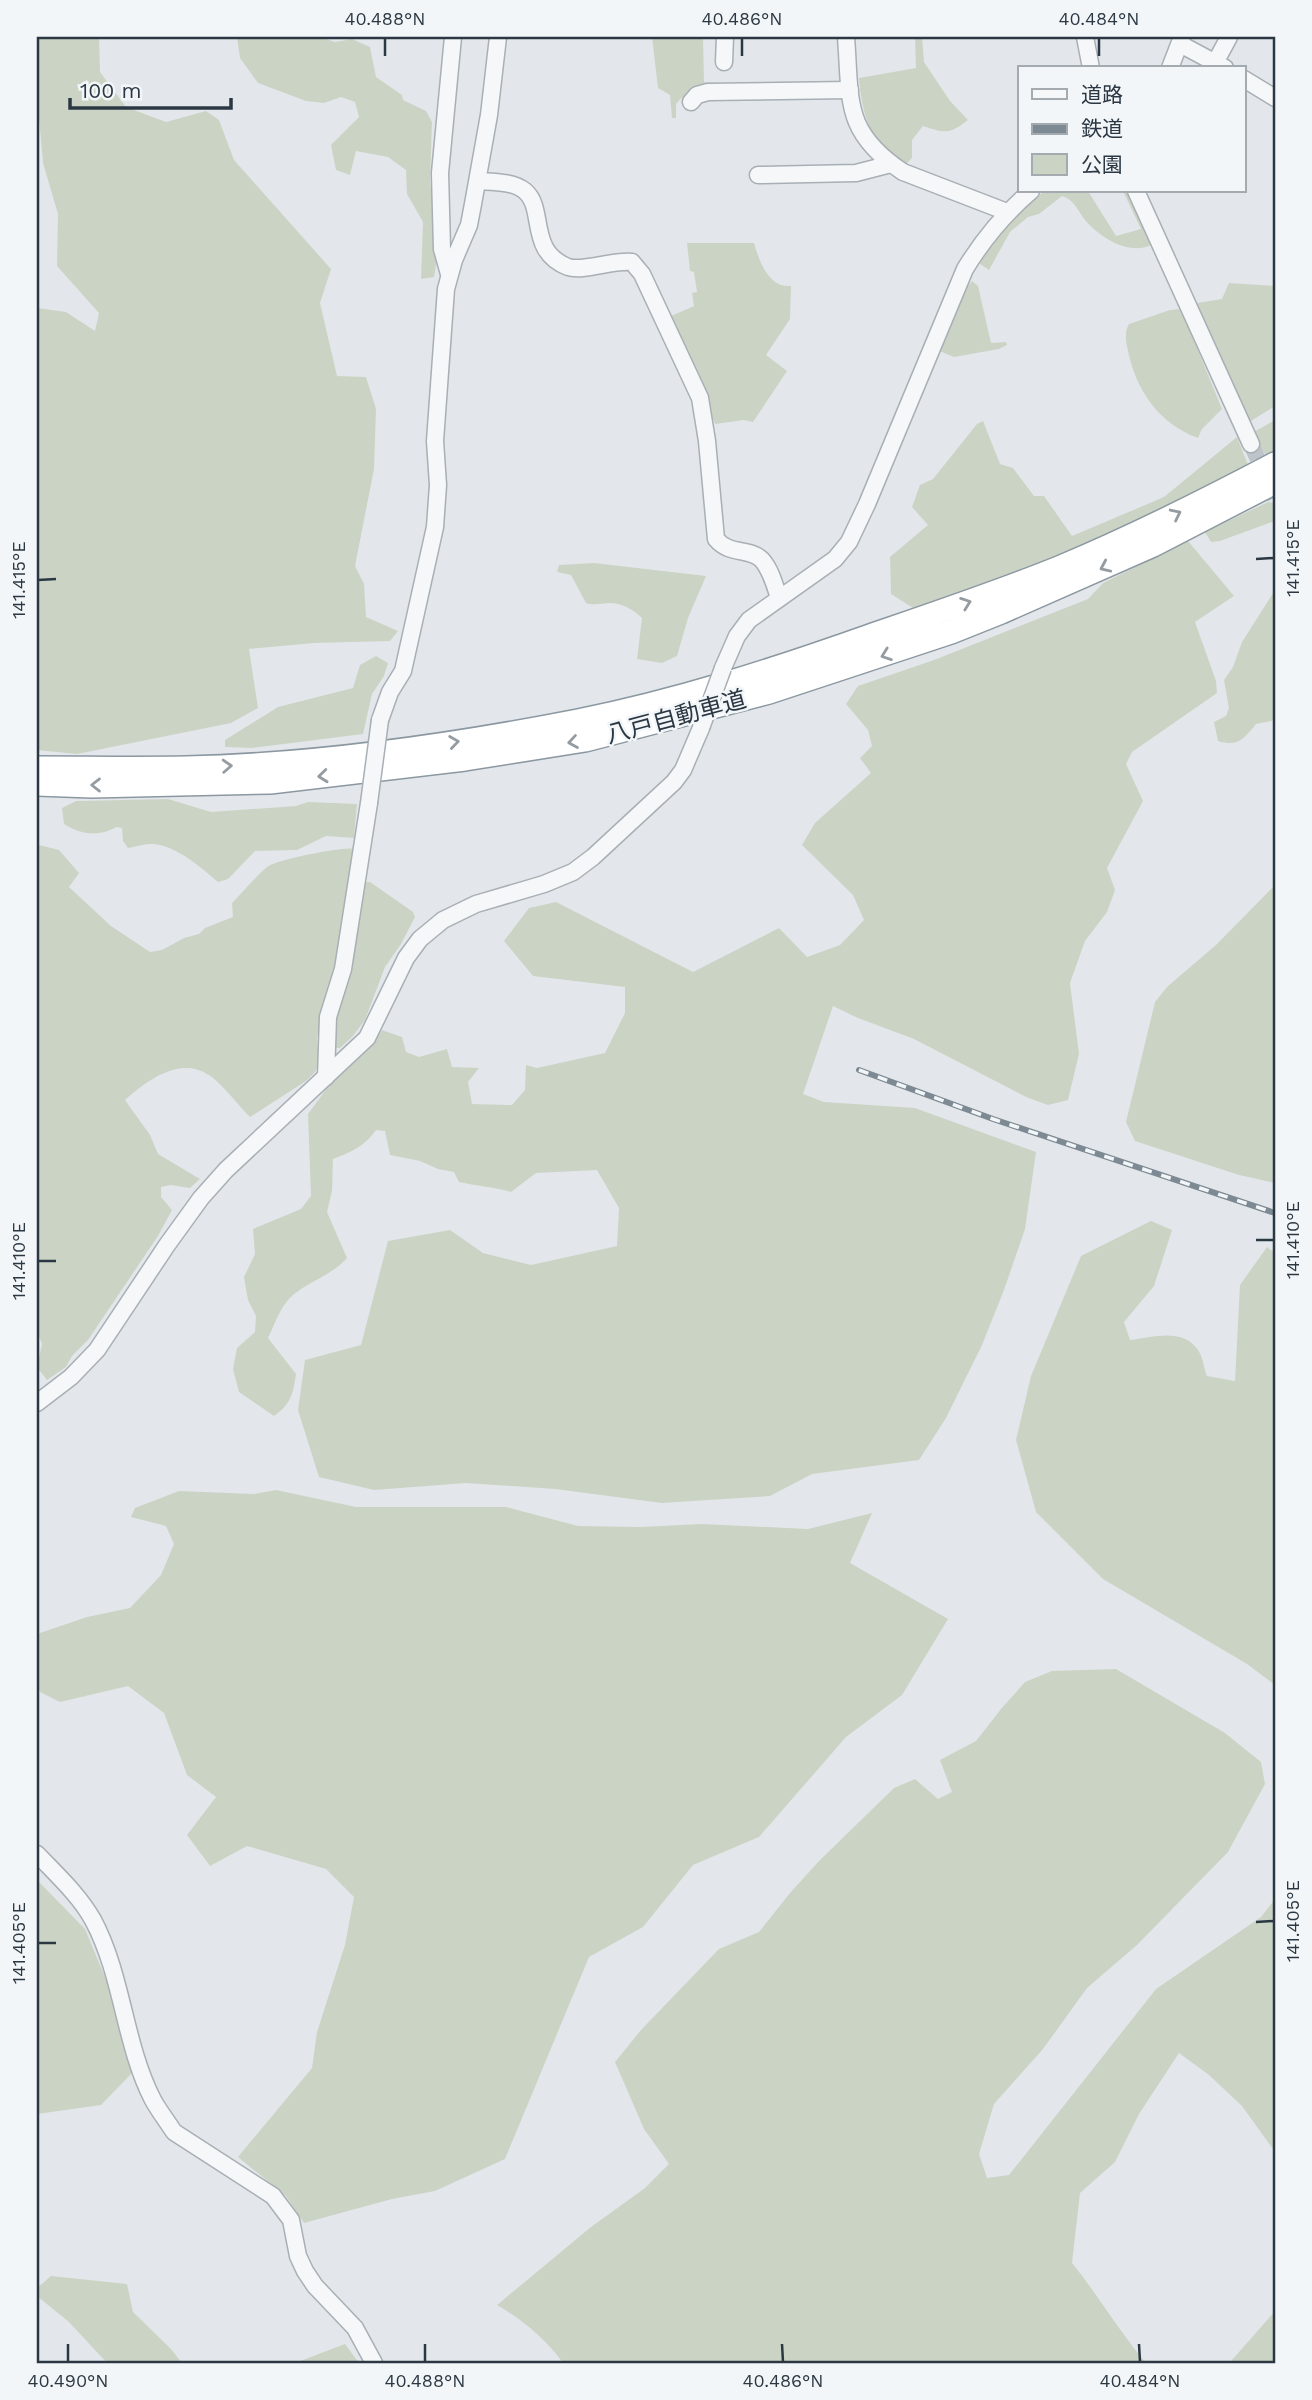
<svg xmlns="http://www.w3.org/2000/svg" width="1312" height="2400" font-family="'Work Sans','Noto Sans JP',sans-serif">
	<rect width="100%" height="100%" fill="#e3e7eb"/>
	<g fill="#cbd4c4">
		<path d="M37 37H99L100 72 126 107 166 122 206 111 219 120 234 160 331 269 320 303 337 376 366 377 376 409 374 469 355 566 364 584 366 617 398 631 390 641 314 643 249 649 258 708 231 723 77 754 37 750V308L66 312 95 331 99 313 57 266 58 214 43 163 37 94Z"/>
		<path d="M237 37H320L335 42 352 39 370 47 376 77 402 95 403 100 426 111 432 122 430 182 435 218 437 259 434 277 421 279 423 222 407 194 406 170 388 157 356 151 350 175 336 170 331 145 359 117 355 102 341 97 324 103 306 101 258 83 240 58Z"/>
		<path d="M652 37H703L704 82 716 83V86L690 98H681L676 104V118H672L670 95 658 88Z"/>
		<path d="M915 37H922L924 62 950 101 968 120C949 135 944 133 923 126L912 140V158L905 165C871 144 862 116 859 78L916 68Z"/>
		<path d="M1045 191H1088L1116 236 1141 229 1123 191H1129L1151 245C1129 256 1099 237 1085 220 1077 210 1075 200 1062 196L1039 214 1028 217 1010 232 989 270 980 264C992 233 1019 209 1045 191Z"/>
		<path d="M687 243H754C759 260 768 288 791 286L790 319 766 355 787 371 753 422 744 420 715 424 671 316 694 306 692 293 697 292 694 272 690 271Z"/>
		<path d="M972 281 978 286 991 343 1006 342 1007 345 999 349 954 357 937 350 963 292Z"/>
		<path d="M1229 283 1275 286V406L1251 421 1246 419 1197 303 1222 299Z"/>
		<path d="M1181 309 1222 409 1202 429 1198 438C1159 424 1136 390 1128 351 1126 341 1124 333 1129 324L1170 310Z"/>
		<path d="M1275 420V452L1266 456 1252 433Z"/>
		<path d="M983 421 1000 464 1013 468 1034 496H1044L1072 536 1164 497 1237 437 1248 465 1169 507 1099 539 918 611 891 594 890 557 928 525 912 507 920 485 933 479 977 424Z"/>
		<path d="M1268 502 1275 503V521L1220 541 1211 542 1205 532Z"/>
		<path d="M1188 541 1234 596 1195 622 1216 681 1217 693 1132 752 1126 764 1143 801 1107 868 1115 890 1107 912 1085 941 1070 983 1079 1054 1068 1100 1048 1105 1026 1097 914 1039 858 1018 833 1006 803 1094 824 1102 915 1108 1036 1152 1025 1229 1004 1290 982 1345 946 1418 919 1460 812 1474 770 1496 662 1503 555 1489 466 1483 374 1490 319 1477 298 1410 305 1360 361 1345 388 1241 450 1230 483 1253 531 1265 617 1246 619 1208 597 1170 536 1173 511 1192C494 1187 476 1186 459 1182L454 1172 438 1169 420 1161 390 1155 385 1131 376 1130C364 1147 351 1152 333 1159L332 1191 327 1212 347 1258C332 1275 310 1281 293 1295 280 1306 275 1324 268 1338L296 1374C293 1394 291 1404 274 1416L239 1392 233 1369 237 1348 255 1332 256 1316 248 1300 244 1277 255 1254 253 1229 301 1209 311 1196 308 1114 327 1088 369 1049 382 1030 402 1037 406 1052 419 1057 447 1049 452 1067 479 1068 468 1082 472 1104 512 1105 525 1090 526 1065 537 1068 605 1053 625 1013V987L533 976 504 941 529 908 556 902 693 972 779 928 807 957 840 945 864 920 853 895 802 845 815 823 871 773 860 758 872 746 868 730 846 704 858 686 934 660 1088 599 1103 583Z"/>
		<path d="M594 563 706 576 688 618 677 656 662 663 637 659 642 618C634 610 622 603 610 603 600 603 596 606 586 603L571 575 557 572 559 565Z"/>
		<path d="M1275 590V720L1256 724C1244 739 1238 747 1218 741L1214 722 1226 716 1229 708 1224 680 1233 667 1242 642Z"/>
		<path d="M376 656 388 663 384 676 372 694 363 734 252 748 225 747V740L278 707 353 688 360 665Z"/>
		<path d="M168 799 211 812 296 806 308 802 357 804 354 838 326 836 297 850 255 851 228 879 218 882C202 868 173 843 150 844 143 844 135 847 128 848L123 841 122 828 117 827C98 837 81 835 64 824L62 808 76 801Z"/>
		<path d="M39 845 59 850 79 873 69 887 111 926 150 952 162 950 184 938 199 934 205 928 233 917 232 903C243 892 256 876 267 867 276 860 344 846 354 849L338 954 317 1038 319 1064 315 1072 306 1081 250 1117C238 1105 220 1081 207 1074 179 1056 145 1082 125 1100L150 1135 158 1154 200 1179 190 1188 171 1185 161 1187V1197L172 1210 158 1236 88 1340 72 1356 66 1367 47 1380 37 1367 42 1344 37 1331V846Z"/>
		<path d="M365 882H370L413 912 415 917 401 944 385 967 365 1020 352 1037 340 1048H333L331 1020Z"/>
		<path d="M1275 885V1183L1239 1175 1135 1141 1126 1122 1155 1002 1168 986 1216 945Z"/>
		<path d="M1151 1221 1172 1230 1154 1286 1124 1322 1130 1340C1152 1338 1182 1327 1198 1350 1203 1357 1204 1369 1207 1376L1235 1381 1240 1285 1267 1247 1275 1253V1685L1247 1664 1103 1579 1036 1512 1016 1440 1031 1376 1081 1256Z"/>
		<path d="M276 1490 356 1507H506L578 1526 640 1527 702 1524 808 1529 872 1513 850 1563 948 1619 902 1695 846 1737 759 1837 693 1865 643 1927 589 1957 505 2159 435 2191 392 2199 304 2223 286 2196 238 2157 312 2068 317 2032 345 1945 354 1897 326 1869 247 1846 210 1866 187 1835 216 1797 187 1775 164 1713 128 1686 60 1702 40 1692 37 1684V1634L87 1617 130 1608 161 1575 174 1544 166 1526 131 1517 135 1508 179 1491 254 1494Z"/>
		<path d="M1116 1669 1225 1733 1261 1762 1265 1784 1228 1852 1137 1945 1087 1988 1043 2049 994 2104 979 2154 987 2178 1009 2175 1156 1989 1261 1917 1275 1899V2152L1242 2106 1209 2075 1179 2053 1139 2114 1115 2162 1080 2193 1072 2263C1098 2295 1119 2331 1146 2363H563C546 2339 523 2320 497 2305L591 2227 645 2188 669 2164 644 2129 615 2062 641 2030 719 1949 759 1932 790 1893 819 1861 894 1788 915 1779 938 1799 952 1792 940 1760 976 1741 1001 1709 1025 1682 1052 1671Z"/>
		<path d="M37 1880 85 1929 112 1994 133 2072 101 2105 37 2114Z"/>
		<path d="M51 2276 127 2284 133 2312 171 2349 182 2363H107L69 2322 37 2296V2288Z"/>
		<path d="M1275 2311V2363H1229L1232 2360Z"/>
		<path d="M345 2344 359 2363H295Z"/>
	</g>
	<g fill="none" stroke-linecap="round" stroke-linejoin="round">
		<path stroke="#bec4c9" stroke-width="16" stroke-dasharray="16 8" stroke-linecap="butt" d="M1251 444 1275 498"/>
		<g stroke="#a8afb5" stroke-width="19">
			<g id="minor">
				<path d="M846 37C851 101 843 132 903 172L1007 212"/>
				<path d="M1085 37 1091 68"/>
				<path d="M1180 44 1225 68"/>
				<path d="M724 62 725 37"/>
				<path d="M1215 63 1229 37"/>
				<path d="M1170 68 1182 37"/>
				<path d="M1244 79 1275 98"/>
				<path d="M691 102 697 95 708 92 850 90"/>
				<path d="M758 175 856 173 891 164"/>
				<path d="M478 181C492 182 513 181 525 191 546 209 527 251 568 267 583 272 612 260 632 262L642 274 700 398 707 441 716 539C730 556 750 547 762 560 771 570 775 586 779 598"/>
				<path d="M1136 191 1251 444"/>
				<path d="M449 274 442 249 440 173 453 37"/>
				<path d="M723 668 737 636 749 620 835 559 849 542 867 504 965 269C984 238 1004 214 1031 191"/>
				<path d="M380 720 390 692 403 671 435 527 438 485 435 441 446 289 454 260 469 225 473 204 489 115 498 37"/>
				<path d="M326 1077 328 1017 343 969 369 803"/>
				<path d="M37 1403 71 1377 97 1350 167 1245 201 1198 226 1170 367 1038 406 958 420 939 443 920 476 904 544 884 573 872 593 857 674 782 683 770 701 728"/>
				<path d="M37 1854C57 1875 79 1895 93 1920 123 1976 124 2044 153 2100 159 2111 167 2121 174 2132L273 2196 291 2220 298 2256 305 2271 315 2286 355 2328 374 2363"/>
			</g>
		</g>
		<g stroke="#8b98a1" stroke-width="26">
			<g id="highway">
				<path d="M37 768C86 768 136 769 186 768 317 765 450 746 578 721 678 701 774 670 870 636 934 614 997 593 1059 568 1133 537 1205 501 1275 464"/>
				<path d="M37 784 92 786 270 782 465 759 585 740 769 692 951 632 1001 612 1153 545 1275 482"/>
			</g>
		</g>
		<use href="#minor" stroke="#f6f7f9" stroke-width="16"/>
		<use href="#highway" stroke="#fff" stroke-width="23"/>
		<g stroke="#7d8a94" stroke-width="6">
			<path id="rail" d="M859 1070 993 1119 1275 1213"/>
		</g>
		<use href="#rail" stroke="#f3f6f8" stroke-width="3.5" stroke-dasharray="10" stroke-linecap="butt"/>
		<g stroke="#a8afb5" stroke-width="19" stroke-linecap="butt">
			<g id="minor-bridge">
				<path d="M701 728 723 668"/>
				<path d="M369 803 380 720"/>
			</g>
		</g>
		<use href="#minor-bridge" stroke="#f6f7f9" stroke-width="16"/>
	</g>
	<defs><path id="oneway-chevron" d="M-2-3.5L2.5 0L-2 3.5" fill="none" stroke-width="1.6" stroke-linecap="round" stroke-linejoin="round" transform="scale(1.75)"/></defs>
	<g stroke="#959ca1">
		<use href="#oneway-chevron" transform="translate(1176 514) rotate(-26)"/>
		<use href="#oneway-chevron" transform="translate(1105 567) rotate(156)"/>
		<use href="#oneway-chevron" transform="translate(966 603) rotate(-20)"/>
		<use href="#oneway-chevron" transform="translate(886 655) rotate(160)"/>
		<use href="#oneway-chevron" transform="translate(454 742) rotate(-8)"/>
		<use href="#oneway-chevron" transform="translate(573 742) rotate(171)"/>
		<use href="#oneway-chevron" transform="translate(227 766) rotate(-3)"/>
		<use href="#oneway-chevron" transform="translate(323 776) rotate(174)"/>
		<use href="#oneway-chevron" transform="translate(96 785) rotate(180)"/>
	</g>
	<path fill="none" stroke="#2b3843" stroke-width="2.5" d="M385 38V56M742 38V56M1099 38V56M1256 559 1274 558M38 580 56 579M1256 1240H1274M38 1261H56M1256 1922 1274 1921M38 1943H56M68 2344V2362M425 2344V2362M782 2344 783 2362M1139 2344 1140 2362"/>
	<g text-anchor="middle" stroke-width="5" stroke-linejoin="round" paint-order="stroke">
		<g font-size="24" fill="#2b3843" stroke="#f3f6f8">
			<text transform="translate(676 717) rotate(-15)" y="8">八戸自動車道</text>
		</g>
	</g>
	<rect width="1312" height="2400" fill="none" stroke="#f3f6f8" stroke-width="77"/>
	<rect x="1018" y="66" width="228" height="126" fill="#f3f6f8" stroke="#a3aab0" stroke-width="2"/>
	<rect x="1032" y="89" width="35" height="10" fill="#f6f7f9" stroke="#a3aab0" stroke-width="2"/>
	<text x="1081" y="102" font-size="21" fill="#2b3843">道路</text>
	<rect x="1032" y="124" width="35" height="10" fill="#7d8a94" stroke="#a3aab0" stroke-width="2"/>
	<text x="1081" y="136" font-size="21" fill="#2b3843">鉄道</text>
	<rect x="1032" y="154" width="35" height="21" fill="#cbd4c4" stroke="#a3aab0" stroke-width="2"/>
	<text x="1081" y="172" font-size="21" fill="#2b3843">公園</text>
	<path d="M70 98v10h161v-10" fill="none" stroke="#2b3843" stroke-width="3.5"/>
	<text x="80" y="98" font-size="21" fill="#2b3843" stroke="#f3f6f8" stroke-width="5" paint-order="stroke">100 m</text>
	<rect x="38" y="38" width="1236" height="2324" fill="none" stroke="#2b3843" stroke-width="2.5"/>
	<g font-size="18" text-anchor="middle" fill="#2b3843">
		<text x="385" y="25">40.488°N</text>
		<text x="742" y="25">40.486°N</text>
		<text x="1099" y="25">40.484°N</text>
		<text transform="translate(1293 558) rotate(-90)" y="6">141.415°E</text>
		<text transform="translate(19 580) rotate(-90)" y="6">141.415°E</text>
		<text transform="translate(1293 1240) rotate(-90)" y="6">141.410°E</text>
		<text transform="translate(19 1261) rotate(-90)" y="6">141.410°E</text>
		<text transform="translate(1293 1921) rotate(-90)" y="6">141.405°E</text>
		<text transform="translate(19 1943) rotate(-90)" y="6">141.405°E</text>
		<text x="68" y="2387">40.490°N</text>
		<text x="425" y="2387">40.488°N</text>
		<text x="783" y="2387">40.486°N</text>
		<text x="1140" y="2387">40.484°N</text>
	</g>
</svg>
